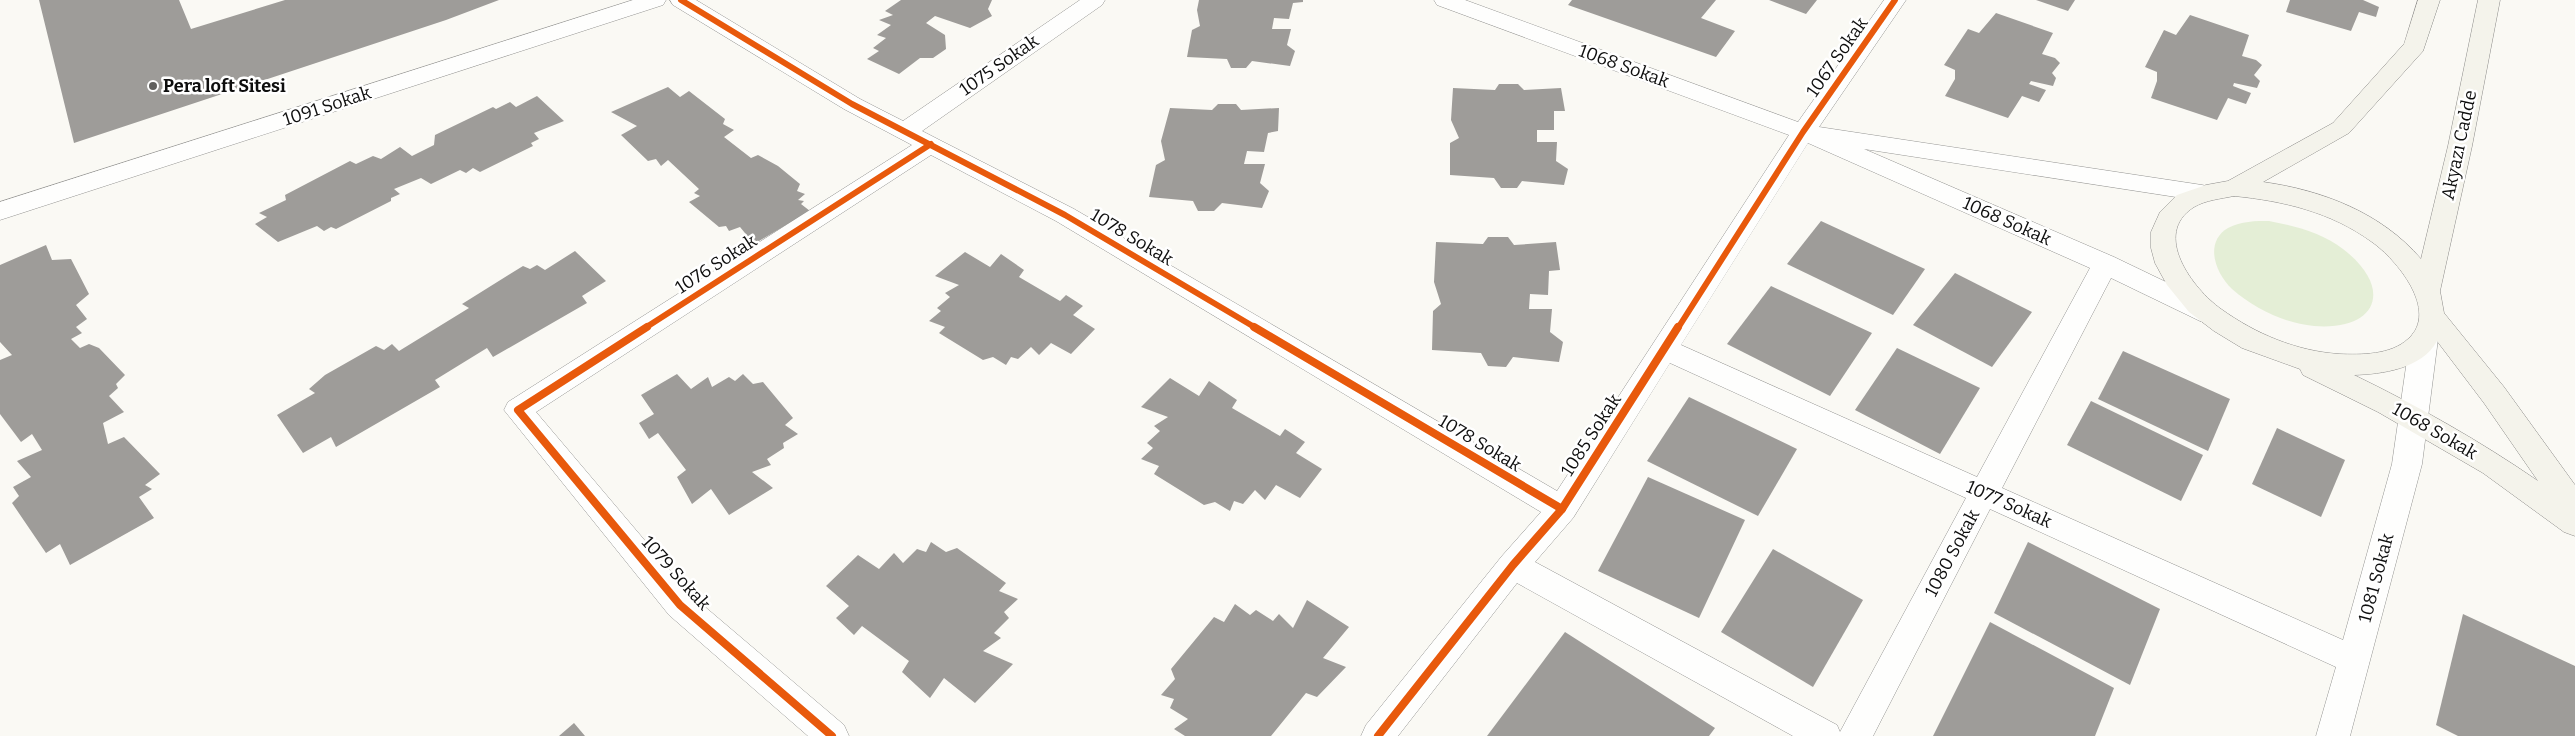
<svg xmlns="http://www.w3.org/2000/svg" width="2575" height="736" font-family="Bitter,serif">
	<rect width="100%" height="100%" fill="#faf9f4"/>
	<path fill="#e4eed6" d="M2269 221C2295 226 2322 233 2343 249 2394 288 2378 331 2314 326 2284 323 2255 309 2232 289 2215 273 2204 242 2228 228 2241 221 2256 221 2269 221Z"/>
	<g fill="#9e9c99">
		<path d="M39 0H179L191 29 285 0H499L446 20 74 143Z"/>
		<path d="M901 0H992L988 9 992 16 970 28 935 16 926 23 945 35 946 49 933 58H920L899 74 867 59 879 51 873 48 886 38 877 35 891 25 879 20 893 15 885 11Z"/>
		<path d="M1199 0H1303V2L1293 3 1289 19 1274 18 1272 29H1291L1287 45 1295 51 1290 66 1252 61 1246 68H1231L1227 59 1187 57 1192 30 1200 26 1197 10Z"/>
		<path d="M1572 0H1716L1701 18 1735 31 1716 57 1568 5Z"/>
		<path d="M1769 0H1817L1806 14Z"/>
		<path d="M2036 0H2075L2068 11Z"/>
		<path d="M2290 0H2363L2379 7 2376 17 2359 12 2351 31 2286 12Z"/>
		<path d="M1996 13 2053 33 2042 54 2055 58 2060 63 2052 73 2056 78 2053 86 2031 81 2029 84 2046 90 2039 102 2022 96 2008 118 1945 96 1955 79V70L1944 65 1968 29 1979 33Z"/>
		<path d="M2190 15 2249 35 2242 56 2256 60 2262 65 2254 75 2260 81 2257 88 2234 83 2233 86 2251 93 2246 104 2228 98 2217 120 2151 98 2157 81V72L2145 67 2164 30 2176 35Z"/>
		<path d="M1499 84H1518L1524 90 1561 88 1565 111H1554V130H1537V142H1557L1556 161 1568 169 1564 185 1522 181 1517 188H1501L1494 178 1450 175V143L1459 138 1451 120 1453 88 1495 90Z"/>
		<path d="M668 87 680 97 689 91 725 119 723 124 734 130 724 137 751 158 758 155 778 166 800 184 797 191 805 194 798 200 804 201 801 204 810 211 754 244 740 227 729 231 726 226 719 227 689 202 700 196 694 193 699 189 668 160 661 166 656 159 648 161 621 135 637 126 611 112Z"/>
		<path d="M537 96 564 121 534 133 539 139 531 143 533 146 480 172 473 168 466 173 460 170 431 184 421 178 394 189 400 194 391 198V201L336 229 331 227 324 231 317 226 278 242 255 224 267 217 259 213 286 200 285 195 350 161 356 164 373 156 381 159 400 147 412 156 434 145 435 135 493 107 496 109 510 102 516 107Z"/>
		<path d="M1218 104H1236L1241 110 1279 108 1278 131 1268 133 1264 152 1247 151 1244 164H1265L1260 183 1269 191 1262 208 1222 203 1214 211H1198L1193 201 1149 197 1156 165 1165 160 1161 141 1170 108 1212 110Z"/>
		<path d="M1821 221 1925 269 1893 315 1787 264Z"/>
		<path d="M1488 237H1508L1514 245 1556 242 1560 270 1549 271 1548 295 1530 294 1529 309H1552L1550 332 1563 342 1559 362 1513 357 1506 367 1488 366 1481 353 1432 350 1433 311 1441 304 1434 282 1436 242 1483 244Z"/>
		<path d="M46 245 52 260 71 259 89 294 76 305 87 319 76 327 82 333 71 339 80 348 89 344 99 348 125 375 116 384 118 388 109 396 124 412 103 423 108 444 124 437 160 474 145 485 152 489 139 497 154 518 70 565 60 544 46 553 12 503 19 496 13 487 31 477 17 461 42 450 32 434 21 442 0 414V360L12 355 0 342V265Z"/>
		<path d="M575 251 606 281 582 296 587 303 493 357 487 348 435 380 440 387 336 447 331 437 303 453 277 415 315 393 309 389 325 375 376 346 384 350 392 344 399 351 469 308 462 304 523 266 530 269 537 265 545 270Z"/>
		<path d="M965 252 990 267 1001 254 1024 270 1019 277 1060 301 1066 295 1083 306 1073 315 1095 329 1071 354 1051 343 1039 355 1031 347 1018 359 1011 357 1006 365 993 357 983 360 939 333 945 327 929 321 941 311 937 308 950 297 945 293 959 285 935 276Z"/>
		<path d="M1955 273 2032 312 1992 367 1913 325Z"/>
		<path d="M1771 286 1872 333 1830 396 1727 344Z"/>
		<path d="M1897 348 1980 388 1940 454 1855 410Z"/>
		<path d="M2123 351 2230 399 2208 451 2098 399Z"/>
		<path d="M677 374 691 389 708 377 712 387 729 377 735 381 743 374 753 384 763 382 793 418 785 425 798 434 783 443 784 448 767 459 771 465 752 472 773 488 729 515 711 489 692 504 677 477 686 470 658 433 649 439 639 423 654 414 641 395Z"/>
		<path d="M1170 378 1199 396 1209 381 1237 400 1232 408 1280 436 1285 429 1305 442 1296 453 1322 469 1300 498 1276 485 1265 500 1255 490 1243 504 1234 501 1230 511 1215 502 1204 505 1154 474 1159 466 1141 459 1153 448 1147 443 1160 431 1154 426 1168 417 1141 407Z"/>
		<path d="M1689 397 1797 449 1758 516 1647 461Z"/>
		<path d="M2091 401 2203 455 2181 501 2067 445Z"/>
		<path d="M2277 428 2345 460 2321 517 2252 484Z"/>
		<path d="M1648 477 1745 520 1699 618 1598 571Z"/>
		<path d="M931 542 946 552 957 548 1006 583 999 591 1018 599 1004 612 1009 618 994 633 1001 638 983 651 1013 664 975 703 944 678 930 698 902 672 909 661 862 626 854 635 836 618 849 606 826 586 858 555 879 569 894 553 903 563 917 549 926 552Z"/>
		<path d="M2028 542 2160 609 2130 685 1994 613Z"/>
		<path d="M1773 549 1863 600 1813 687 1721 632Z"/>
		<path d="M1307 600 1349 627 1323 658 1346 667 1317 697 1306 693 1271 736H1185L1174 729 1188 719 1170 708 1174 699 1161 695 1175 679 1171 669 1214 617 1224 622 1235 604 1250 615 1256 610 1273 621 1279 614 1293 628Z"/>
		<path d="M2463 614 2575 666V736H2458L2436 725Z"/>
		<path d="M1990 622 2114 688 2095 736H1933Z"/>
		<path d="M1565 632 1715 728 1709 736H1487Z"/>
		<path d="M574 723 585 736H559Z"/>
	</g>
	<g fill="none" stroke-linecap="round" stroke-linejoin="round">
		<g stroke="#949492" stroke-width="1">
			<g id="minor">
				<path d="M633 0H666L663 5 0 220V202Z"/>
				<path d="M670 0H696L860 99 903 121 1080 0H1105L1102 5 922 131 1074 209 1557 491 1789 135 1437 5 1434 0H1465L1798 122 1884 0H1906L1819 127 2202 185 2211 187 2214 193 2211 199 2202 201 1864 149 2114 257 2218 307 2222 314 2218 321 2209 324 2200 321 2111 278 2002 488 2343 640 2392 464 2410 339 2414 332 2424 329 2434 332 2438 339 2422 464 2350 736H2316L2336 667 1990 509 1873 736H1793L1517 583 1398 736H1361L1366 725 1502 556 1541 512 1056 221 931 155 536 412 691 595 844 725 849 736H808L669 615 504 410 508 402 912 145 844 109 673 5ZM1808 143 2090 268 1977 477 1681 345ZM1670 363 1966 498 1840 732 1837 725 1535 562 1573 518Z"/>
			</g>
		</g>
		<g stroke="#8b8a88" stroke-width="1">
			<path id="secondary" d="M2418 0H2440L2423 51 2349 133 2263 182C2322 190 2382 213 2421 259L2448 146 2478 0H2500L2472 146 2440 291 2444 313 2504 387 2575 485V536L2564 532 2483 473 2378 412 2303 375 2300 369 2242 348 2214 331 2189 312 2167 285 2155 263 2151 248V232L2160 212 2177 195 2206 185 2228 181 2333 123 2404 44ZM2234 196C2284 201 2331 212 2372 242 2396 259 2440 311 2408 339 2391 355 2361 355 2339 354 2296 351 2256 334 2221 309 2193 289 2151 234 2194 207 2206 200 2220 199 2234 196ZM2437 341 2484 403 2538 481C2480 441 2418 406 2354 375 2382 374 2422 369 2437 341Z"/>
		</g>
		<use href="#minor" fill="#fefefd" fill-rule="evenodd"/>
		<use href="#secondary" fill="#f4f3eb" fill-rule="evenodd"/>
		<g stroke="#fff" stroke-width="9">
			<g id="cycleway-far1">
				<path d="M681 0 852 104 1065 215 1256 328"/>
				<path d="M645 328 931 144"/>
				<path d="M1678 328 1803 132 1895 0"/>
			</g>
		</g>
		<g stroke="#fff" stroke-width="11">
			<g id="cycleway">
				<path d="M647 327 518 410 680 605 832 736"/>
				<path d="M1254 327 1562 509"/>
				<path d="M1378 736 1513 565 1562 509 1678 327"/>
			</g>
		</g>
		<use href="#cycleway-far1" stroke="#e8590c" stroke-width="6"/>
		<use href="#cycleway" stroke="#e8590c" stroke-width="8"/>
	</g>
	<circle fill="#61605e" stroke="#fff" stroke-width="2" cx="153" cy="86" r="5"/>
	<g text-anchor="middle" stroke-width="5" stroke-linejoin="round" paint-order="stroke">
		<g font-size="18" fill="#0e0e0e" stroke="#fff">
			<text transform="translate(1837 57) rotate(-55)" y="6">1067 Sokak</text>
			<text transform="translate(999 65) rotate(-35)" y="6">1075 Sokak</text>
			<text transform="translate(1624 66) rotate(20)" y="6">1068 Sokak</text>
			<text transform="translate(327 106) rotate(-18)" y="6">1091 Sokak</text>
			<text transform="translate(2459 145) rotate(-78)" y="6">Akyazı Cadde</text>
			<text transform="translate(2007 221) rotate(24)" y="6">1068 Sokak</text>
			<text transform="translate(1132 237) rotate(31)" y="6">1078 Sokak</text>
			<text transform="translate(716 264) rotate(-33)" y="6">1076 Sokak</text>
			<text transform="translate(2435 431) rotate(30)" y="6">1068 Sokak</text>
			<text transform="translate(1591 435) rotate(-57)" y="6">1085 Sokak</text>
			<text transform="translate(1480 443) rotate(31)" y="6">1078 Sokak</text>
			<text transform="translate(2009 504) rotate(24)" y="6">1077 Sokak</text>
			<text transform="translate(1952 553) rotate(-62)" y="6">1080 Sokak</text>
			<text transform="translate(676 573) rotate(48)" y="6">1079 Sokak</text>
			<text transform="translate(2376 578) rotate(-75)" y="6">1081 Sokak</text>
		</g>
		<g font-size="18" font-weight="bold" fill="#0e0e0e" stroke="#fff" text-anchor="start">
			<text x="163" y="92">Pera loft Sitesi</text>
		</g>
	</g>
</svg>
